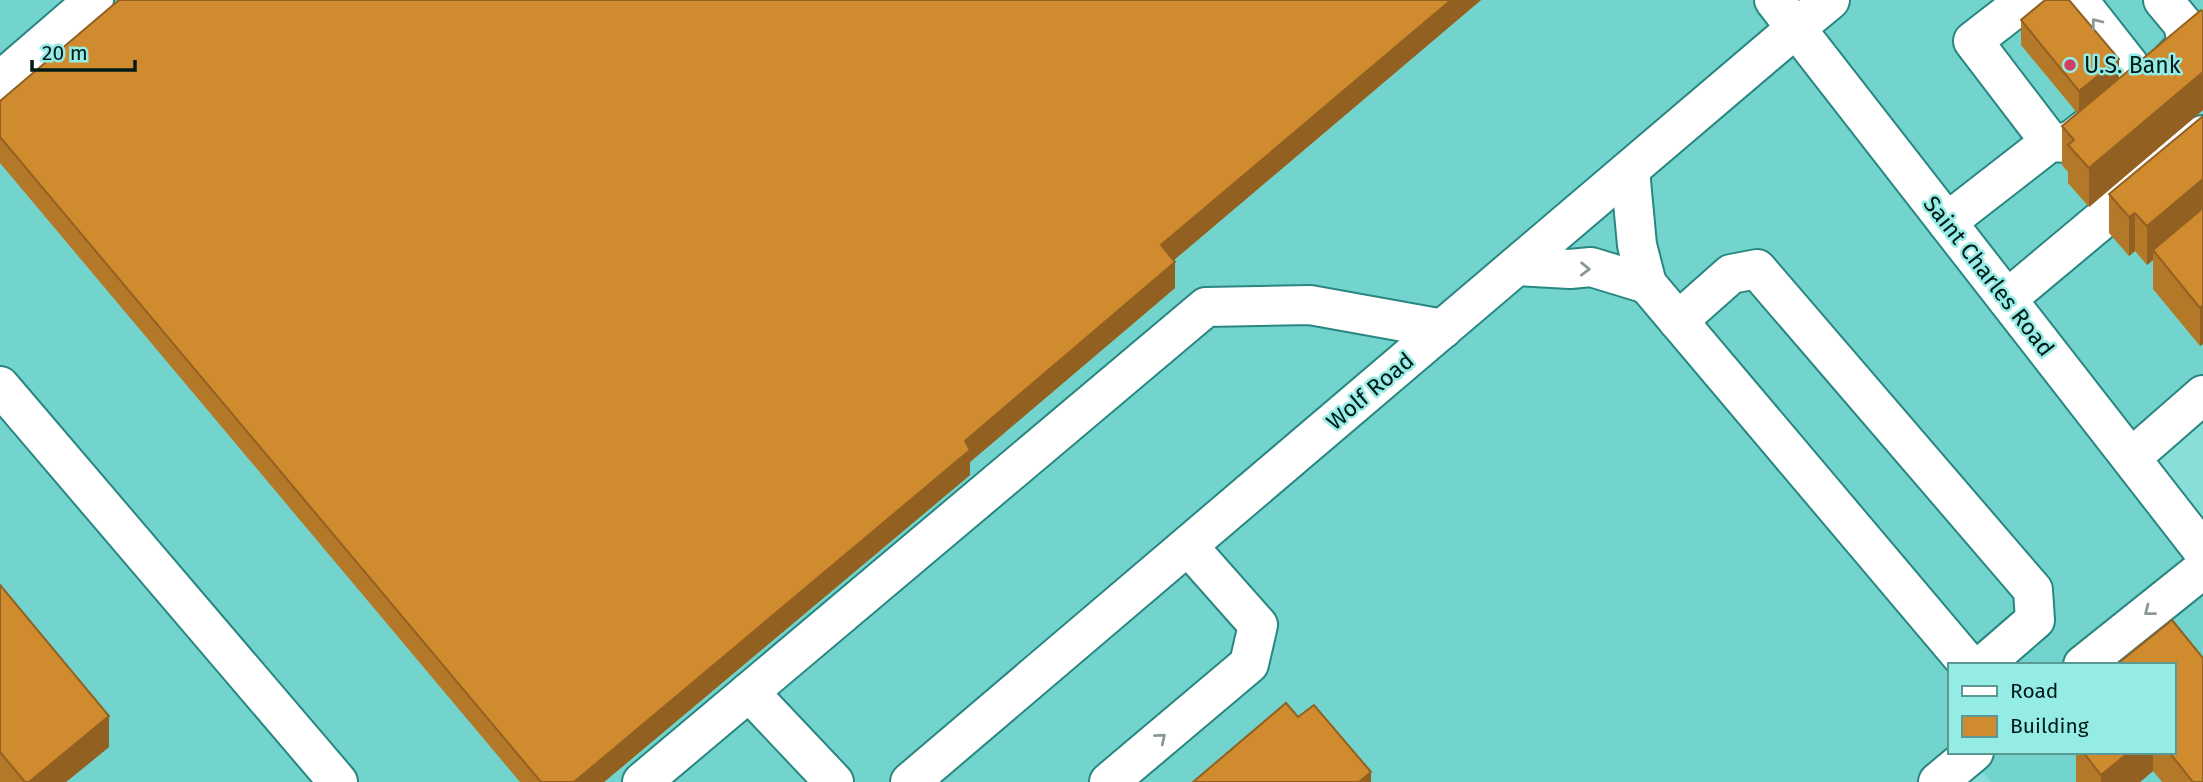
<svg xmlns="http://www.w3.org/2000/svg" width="2203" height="782" font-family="'Fira Sans',sans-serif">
	<rect width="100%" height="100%" fill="#88dfd8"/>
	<g fill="#72d4cd" fill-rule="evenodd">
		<path d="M0 0H1755L1776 27 887 782H0Z"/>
		<path d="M1848 0H2203V417L2147 464 1811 31Z"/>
		<path d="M1793 44 2203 570V782H1991L1978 766 1959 782H942ZM1949 665H2173V752H1949Z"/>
	</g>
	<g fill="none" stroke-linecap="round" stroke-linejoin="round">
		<g stroke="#298680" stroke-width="42">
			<g id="minor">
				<path d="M2026 0 1973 41 2050 142"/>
				<path d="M2078 0 2144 84"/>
				<path d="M2163 0 2183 24 2187 44 2165 67"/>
				<path d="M0 81 94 0"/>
				<path d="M1947 222 2050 142 2068 143 2104 115"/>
				<path d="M1517 266 1570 269 1591 267 1647 284 1637 245 1630 170"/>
				<path d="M1647 284 1969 665"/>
				<path d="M2007 299 2203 135"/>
				<path d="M1678 321 1731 274 1757 269 2033 590 2035 620 1983 665"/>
				<path d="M0 386 338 782"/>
				<path d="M2131 458 2203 395"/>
				<path d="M2083 665 2203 569"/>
				<path d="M642 782 749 692"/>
				<path d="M834 782 749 692 1206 307 1310 305 1443 329"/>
				<path d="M910 782 1796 28"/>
				<path d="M1109 782 1249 664 1258 625 1188 546"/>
				<path d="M1938 782 1974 752"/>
			</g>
		</g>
		<g stroke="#298680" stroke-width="42">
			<g id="major">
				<path d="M1774 0 2203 551"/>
				<path d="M1796 28 1830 0"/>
			</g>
		</g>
		<use href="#minor" stroke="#fff" stroke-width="38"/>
		<use href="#major" stroke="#fff" stroke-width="38"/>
	</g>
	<g fill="#b37828">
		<path d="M1481 0 1174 260 1175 288 970 462V475L604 782H520L0 163V101Z"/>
		<path d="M2203 12V110L2089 207 2068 183V172L2062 165V126L2078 114 2021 45V20L2119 80Z"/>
		<path d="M2203 116V344L2200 346 2153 289V260L2147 265 2135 251 2129 256 2109 233V194Z"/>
		<path d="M0 585 109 747 66 782H0Z"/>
		<path d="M2076 752H2173L2203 782H2162L2153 771 2140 782H2076Z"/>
	</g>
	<g fill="#926121">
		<path d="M1451 0H1481L1161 271V245Z"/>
		<path d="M2119 59V85L2079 116V91Z"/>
		<path d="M2203 72V110L2089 207V168Z"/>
		<path d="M2203 179V218L2153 250V260L2147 265V226Z"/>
		<path d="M2135 213V251L2129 256V217Z"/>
		<path d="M1175 262V288L970 462V475L604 782H574L965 441Z"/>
		<path d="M2203 305V344L2200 346V308Z"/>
		<path d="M109 716V747L66 782H29Z"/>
		<path d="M2129 752H2153V771L2140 782H2101V775Z"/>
		<path d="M1371 772V782H1359Z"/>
	</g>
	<g fill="#d08b2f" stroke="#926121" stroke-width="2">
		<path d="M119 0H1451L1161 245 1175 262 965 441 970 450 574 782H541L0 137V101Z"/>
		<path d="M2045 0H2069L2119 59 2079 91 2021 20Z"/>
		<path d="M2201 10 2203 12V72L2089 168 2068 145 2074 140 2062 126Z"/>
		<path d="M2203 116V179L2147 226 2135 213 2129 217 2109 194Z"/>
		<path d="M2203 208V305L2200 308 2153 250Z"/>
		<path d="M0 585 109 716 29 782H25L0 752Z"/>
		<path d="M2172 620 2203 658V782H2193L2169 752H2173V665H2116Z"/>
		<path d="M1286 703 1298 717 1314 705 1371 772 1359 782H1193Z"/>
		<path d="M2083 752H2129L2101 775Z"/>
	</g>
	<defs><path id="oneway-chevron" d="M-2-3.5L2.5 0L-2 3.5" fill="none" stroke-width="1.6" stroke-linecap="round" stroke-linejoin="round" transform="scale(1.75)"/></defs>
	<g stroke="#8c9897">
		<use href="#oneway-chevron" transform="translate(2096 23) rotate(-128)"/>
		<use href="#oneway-chevron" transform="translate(1585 269) rotate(1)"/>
		<use href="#oneway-chevron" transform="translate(2149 611) rotate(142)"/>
		<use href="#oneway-chevron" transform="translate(1161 738) rotate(-40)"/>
	</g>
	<circle fill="#ce3f64" stroke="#95ece5" stroke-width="2.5" cx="2070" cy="65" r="7"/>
	<g text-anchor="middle" stroke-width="5" stroke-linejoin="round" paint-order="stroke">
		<g font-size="23" fill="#001a18" stroke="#95ece5" text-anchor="start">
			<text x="2084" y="73">U.S. Bank</text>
		</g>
		<g font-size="23" fill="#001a18" stroke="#95ece5">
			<text transform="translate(1989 276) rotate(52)" y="8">Saint Charles Road</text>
			<text transform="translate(1370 391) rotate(-40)" y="8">Wolf Road</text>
		</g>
	</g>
	<rect x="1948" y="663" width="228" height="91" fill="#95ece5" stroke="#599893" stroke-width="2"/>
	<rect x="1962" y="686" width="35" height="10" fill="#ffffff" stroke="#599893" stroke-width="2"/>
	<text x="2010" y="698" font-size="21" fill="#001a18">Road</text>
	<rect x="1962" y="716" width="35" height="21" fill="#d08b2f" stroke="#599893" stroke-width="2"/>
	<text x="2010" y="733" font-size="21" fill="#001a18">Building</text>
	<path d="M32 60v10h103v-10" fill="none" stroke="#001a18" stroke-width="3.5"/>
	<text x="42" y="60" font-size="21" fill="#001a18" stroke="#95ece5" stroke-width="5" paint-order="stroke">20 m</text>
</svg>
